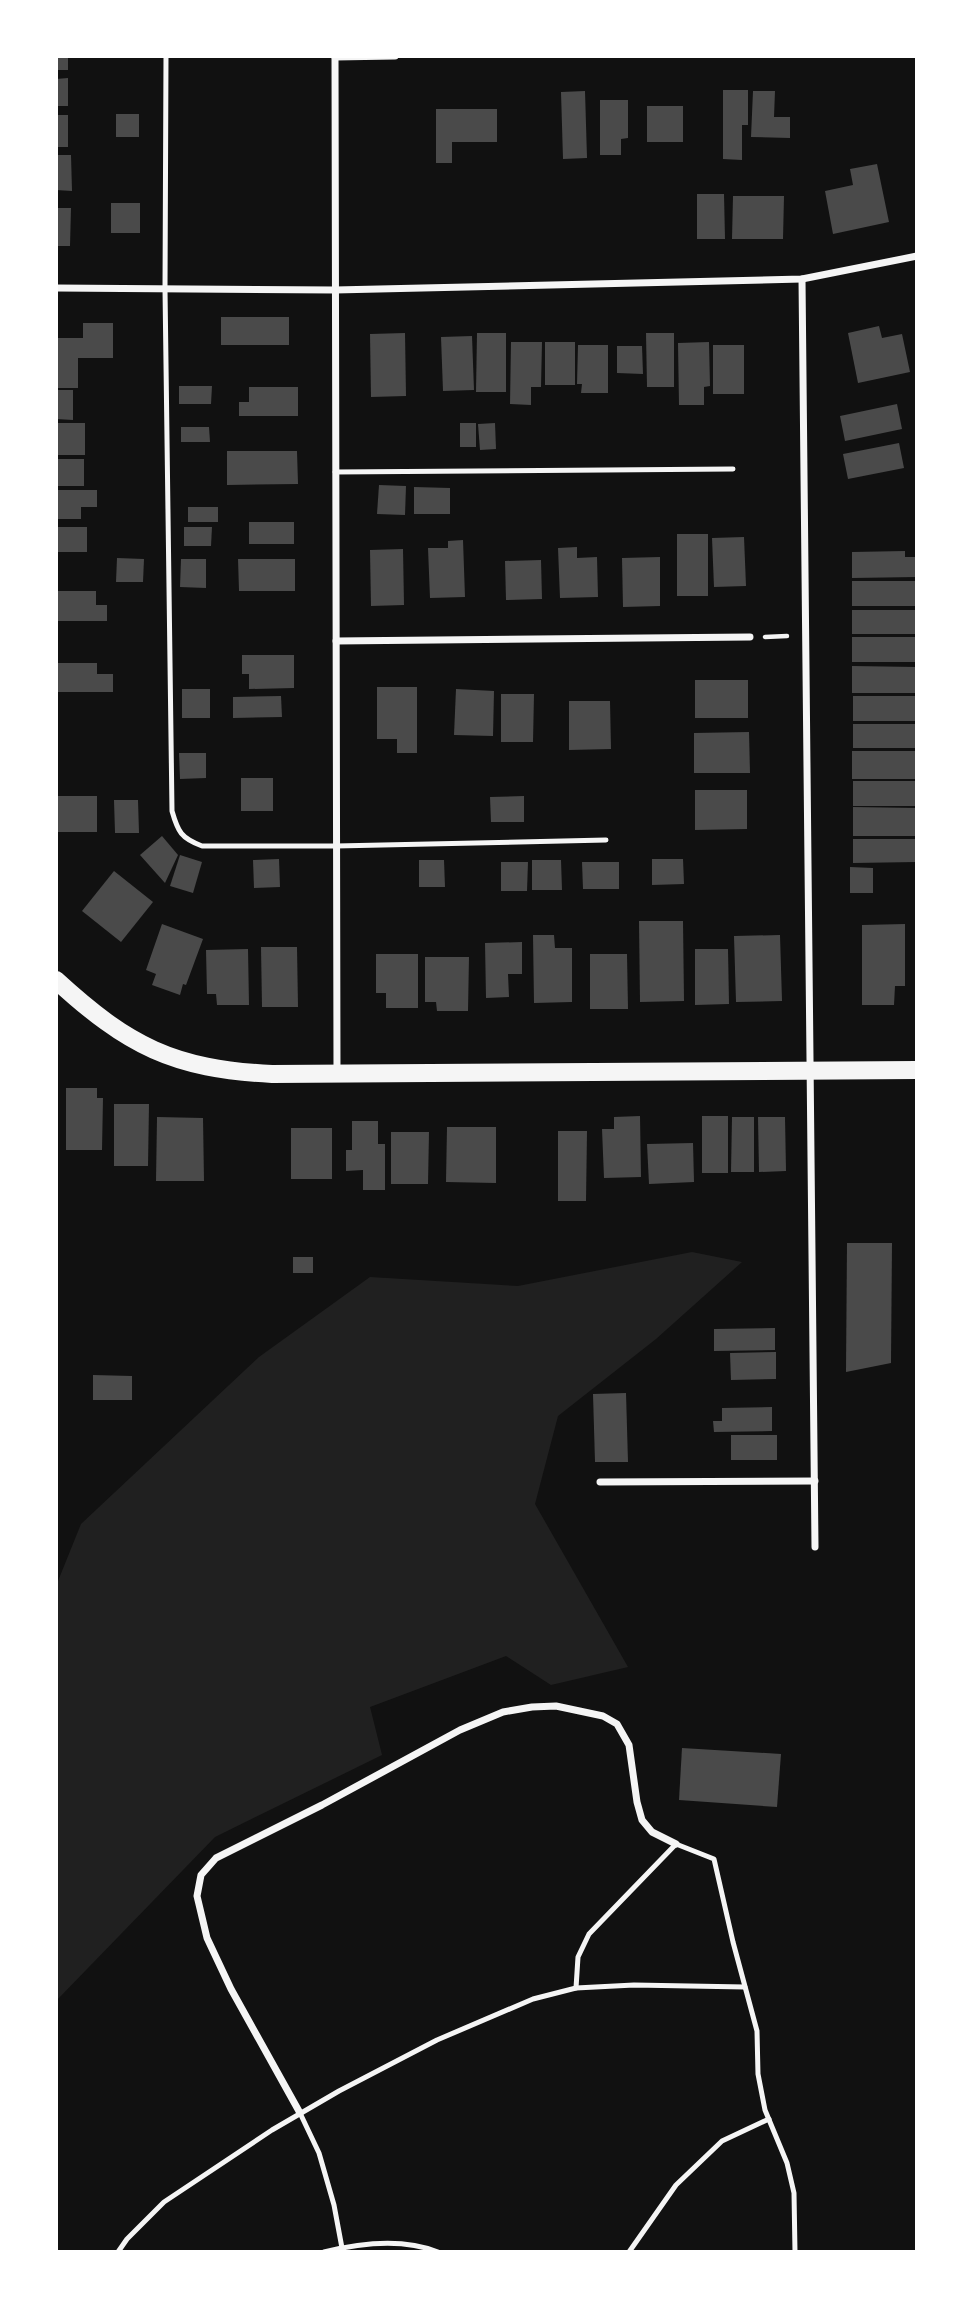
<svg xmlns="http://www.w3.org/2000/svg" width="973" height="2308" font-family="'IBM Plex Sans',sans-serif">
	<rect width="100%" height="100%" fill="#111"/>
	<path fill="#202020" d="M692 1252 742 1262 656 1339 558 1416 535 1504 628 1667 551 1685 506 1656 370 1707 382 1755 215 1837 56 2001V1586L81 1524 259 1357 370 1277 518 1286Z"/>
	<g fill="#4a4a4a">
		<rect x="56" y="56" width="12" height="14"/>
		<path d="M68 78V106H56V79Z"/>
		<path d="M723 90H748V125H742V160L723 159Z"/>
		<path d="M585 91 587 158 563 159 561 92Z"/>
		<path d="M753 91H775L774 117H790V138L751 137Z"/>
		<path d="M600 100H628V138L621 139V155H600Z"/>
		<rect x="647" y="106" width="36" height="36"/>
		<path d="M436 109H497V142H452V163H436Z"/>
		<rect x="116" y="114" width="23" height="23"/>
		<rect x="56" y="115" width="12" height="32"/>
		<path d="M56 155H71L72 191 56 190Z"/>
		<path d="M877 164 889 222 833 234 825 191 853 185 850 169Z"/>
		<path d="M697 194H724L725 239H697Z"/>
		<path d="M733 196H784L783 239H732Z"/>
		<rect x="111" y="203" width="29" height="30"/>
		<path d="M56 208H71L70 246H56Z"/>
		<rect x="221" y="317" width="68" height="28"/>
		<path d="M83 323H113V358H78V388H56V338H83Z"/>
		<path d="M879 326 882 338 902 334 910 372 858 383 848 333Z"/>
		<path d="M405 333 406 396 371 397 370 334Z"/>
		<path d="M477 333H506V392H476Z"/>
		<path d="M646 333H674V387H647Z"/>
		<path d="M472 336 474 390 443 391 441 337Z"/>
		<path d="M511 342H542L541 387H531V405L510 404Z"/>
		<rect x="545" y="342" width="30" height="43"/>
		<path d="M709 342 710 386 704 387V405H679L678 343Z"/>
		<path d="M578 345H608V393H581L582 384H577Z"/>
		<rect x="713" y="345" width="31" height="49"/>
		<path d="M617 346H642L643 374 617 373Z"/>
		<path d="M179 386H212L211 404H179Z"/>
		<path d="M249 387H298V416H239V402H249Z"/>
		<path d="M56 390H73V420L56 419Z"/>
		<path d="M897 404 902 429 845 441 840 416Z"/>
		<rect x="56" y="423" width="29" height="32"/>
		<rect x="460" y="423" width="16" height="24"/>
		<path d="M495 423 496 449 480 450 478 424Z"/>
		<path d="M181 427H209L210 442H181Z"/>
		<path d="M899 443 904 468 848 479 843 454Z"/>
		<path d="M227 451H297L298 484 227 485Z"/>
		<rect x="56" y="459" width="28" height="27"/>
		<path d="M379 485 406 486 405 515 377 514Z"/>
		<path d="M414 487 450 488V514H414Z"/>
		<path d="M56 490H97V507H81V519H56Z"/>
		<rect x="188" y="507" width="30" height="15"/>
		<rect x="249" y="522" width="45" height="22"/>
		<rect x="56" y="527" width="31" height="25"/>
		<path d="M184 527H212L211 546H184Z"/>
		<rect x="677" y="534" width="31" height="62"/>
		<path d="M744 537 746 586 714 587 712 538Z"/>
		<path d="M463 540 465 597 430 598 428 548H448V541Z"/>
		<path d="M577 547V558L597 557 598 597 560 598 558 548Z"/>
		<path d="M403 549 404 605 371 606 370 550Z"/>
		<path d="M905 551V557H917V577L852 578V552Z"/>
		<path d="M660 557V606L623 607 622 558Z"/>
		<path d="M117 558 144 559 143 582H116Z"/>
		<path d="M181 559H206V588L180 587Z"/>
		<path d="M238 559H295V591H239Z"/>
		<path d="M541 560 542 599 506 600 505 561Z"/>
		<rect x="852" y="581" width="65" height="25"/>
		<path d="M56 591H96V605H107V621H56Z"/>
		<rect x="852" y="610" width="65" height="24"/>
		<rect x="852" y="637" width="65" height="25"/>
		<path d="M242 655H294V688L249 689V674H242Z"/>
		<path d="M56 663H97V674H113V692H56Z"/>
		<path d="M852 666 917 667V693H852Z"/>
		<rect x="695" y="680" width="53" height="38"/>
		<path d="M377 687H417V753H397V739H377Z"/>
		<rect x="182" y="689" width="28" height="29"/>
		<path d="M456 689 494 691 493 736 454 735Z"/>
		<path d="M501 694H534L533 742H501Z"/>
		<path d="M281 696 282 717 233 718V697Z"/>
		<rect x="853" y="696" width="64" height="25"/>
		<path d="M569 701H610L611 749 569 750Z"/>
		<rect x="853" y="724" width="64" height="24"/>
		<path d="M749 732 750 773H694V733Z"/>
		<rect x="852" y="751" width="65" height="28"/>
		<path d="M179 753H206V778L180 779Z"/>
		<rect x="241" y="778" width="32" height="33"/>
		<rect x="853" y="781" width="64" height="25"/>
		<path d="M695 790H747V829L695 830Z"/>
		<rect x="56" y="796" width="41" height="36"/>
		<path d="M524 796V822H491L490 797Z"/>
		<path d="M114 800H138L139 833H115Z"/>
		<path d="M853 807 917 808V836H853Z"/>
		<path d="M162 836 178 855 165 883 140 855Z"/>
		<path d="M853 839H917V862L853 863Z"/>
		<path d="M180 855 202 862 193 893 170 886Z"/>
		<path d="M279 859 280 887 254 888 253 860Z"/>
		<path d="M652 859H683L684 884 652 885Z"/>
		<path d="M419 860H444L445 887H419Z"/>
		<path d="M532 860H561L562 890H532Z"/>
		<path d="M501 862H528L527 891H501Z"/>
		<path d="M582 862H619V889H583Z"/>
		<path d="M850 867 873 868V893H850Z"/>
		<path d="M114 871 153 902 121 942 82 911Z"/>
		<path d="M639 921H683L684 1001 640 1002Z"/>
		<path d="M162 924 203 939 186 985 183 984 180 995 152 985 156 974 146 970Z"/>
		<path d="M905 924V986H895L894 1005H862V925Z"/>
		<path d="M533 935H554L555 948H572V1002L534 1003Z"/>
		<path d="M780 935 782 1001 736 1002 734 936Z"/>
		<path d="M522 942V974H508L509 997 486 998 485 943Z"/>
		<path d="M261 947H297L298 1007H262Z"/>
		<path d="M248 949 249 1005H217L216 994H207L206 950Z"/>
		<path d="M695 949H728L729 1004 695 1005Z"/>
		<path d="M376 954H418V1008H386V993H376Z"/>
		<path d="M590 954H627L628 1009H590Z"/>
		<path d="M425 957H469L468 1011H437L436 1002H425Z"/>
		<path d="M66 1088H97V1098H103L102 1150H66Z"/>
		<path d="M114 1104H149L148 1166H114Z"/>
		<path d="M640 1116 641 1177 604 1178 602 1129H614V1117Z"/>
		<rect x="702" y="1116" width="26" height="57"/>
		<path d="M157 1117 203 1118 204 1181H156Z"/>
		<path d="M732 1117H754V1172H731Z"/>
		<path d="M758 1117H785L786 1171 759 1172Z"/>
		<path d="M352 1121H378V1144H385V1190H363V1170L346 1171V1150H352Z"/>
		<path d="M447 1127H496V1183L446 1182Z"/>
		<rect x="291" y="1128" width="41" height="51"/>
		<path d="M558 1131H587L586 1201H558Z"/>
		<path d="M391 1132H429L428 1184H391Z"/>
		<path d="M693 1143 694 1182 649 1184 647 1144Z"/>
		<path d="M847 1243H892L891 1363 846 1372Z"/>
		<rect x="293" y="1257" width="20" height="16"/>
		<path d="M775 1328V1350L714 1351V1329Z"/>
		<path d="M776 1352V1379L731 1380 730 1353Z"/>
		<path d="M93 1375 132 1376V1400H93Z"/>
		<path d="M626 1393 628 1462H595L593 1394Z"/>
		<path d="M772 1407V1431L714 1432 713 1421H722V1408Z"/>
		<rect x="731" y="1435" width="46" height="25"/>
		<path d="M682 1748 781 1754 777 1807 679 1800Z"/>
	</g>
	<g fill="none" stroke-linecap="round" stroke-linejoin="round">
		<path stroke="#f5f5f5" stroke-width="4.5" d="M765 637 787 636"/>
		<g stroke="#f5f5f5" stroke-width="5">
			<path d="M166 56 165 289 172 811C178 832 181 838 202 846H336L606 840"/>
			<path d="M335 472 733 469"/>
			<path d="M576 1988 578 1957 589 1934 676 1844 714 1859 733 1942 757 2031 758 2074 765 2110 787 2163 794 2193 795 2252"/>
			<path d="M300 2113 319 2153 334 2205 342 2248"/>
			<path d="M118 2252 127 2239 164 2202 272 2130 339 2091 437 2040 533 1999 576 1988 634 1985 745 1987"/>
			<path d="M324 2252C360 2243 403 2238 438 2252"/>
			<path d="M629 2252 676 2185 722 2141 769 2119"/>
		</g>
		<g stroke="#f5f5f5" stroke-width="7">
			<path d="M335 56 337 1073"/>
			<path d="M335 57 395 56"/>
			<path d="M802 279 815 1547"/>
			<path d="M56 288 335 290 802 279 917 256"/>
			<path d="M336 641 750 637"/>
			<path d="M600 1482 815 1481"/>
			<path d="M300 2113 231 1989 207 1938 197 1896 201 1875 216 1858 322 1805 460 1730 503 1712 532 1707 556 1706 603 1716 617 1724 629 1745 637 1802 642 1820 652 1832 676 1844"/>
		</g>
		<path stroke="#f5f5f5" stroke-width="18" d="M56 980C128 1046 173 1069 272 1074L917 1070"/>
	</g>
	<rect width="973" height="2308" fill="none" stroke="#ffffff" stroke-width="116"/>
</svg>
